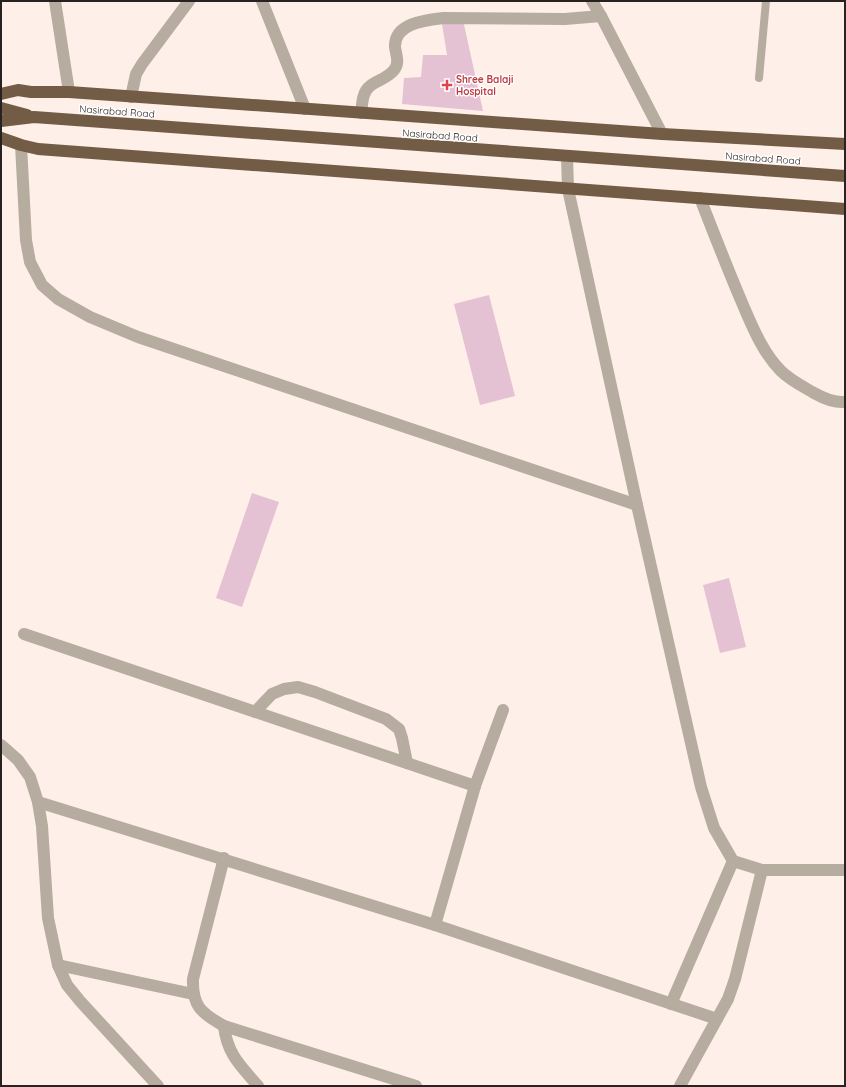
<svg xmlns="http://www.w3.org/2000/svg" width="846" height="1087" font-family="Quicksand,sans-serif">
	<rect width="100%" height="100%" fill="#feefe8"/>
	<g fill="#e5c2d3">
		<path d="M463 20 483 111 402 104 404 78 421 77 423 55H447L442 24Z"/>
		<path d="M489 295 515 396 480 405 454 304Z"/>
		<path d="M252 493 279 502 242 607 216 598Z"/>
		<path d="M729 578 746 647 720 653 703 585Z"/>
	</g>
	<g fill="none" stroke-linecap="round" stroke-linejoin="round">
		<path stroke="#b7aca0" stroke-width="8" d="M759 78 766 1"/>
		<g stroke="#b7aca0" stroke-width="12">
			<path d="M55 1 69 92"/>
			<path d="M262 1 305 109"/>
			<path d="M592 1 601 16 662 134"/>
			<path d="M131 97 136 74 142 64 189 1"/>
			<path d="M361 113C362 107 362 100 364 95 368 81 386 81 394 70 400 63 396 55 395 47 394 23 426 20 443 18L565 19 601 16"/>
			<path d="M21 145 26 240 30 262 42 285 58 299 90 317 138 337 637 505"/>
			<path d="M567 156 568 189 637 505 701 787 714 828 733 861 762 870H845"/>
			<path d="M700 198C714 234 728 270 743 305 753 328 763 353 781 371 790 380 802 386 814 393 823 398 834 403 845 402"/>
			<path d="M24 634 475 786"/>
			<path d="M255 712 272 694 284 689 298 687 315 692 386 719 399 729 402 738 407 763"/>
			<path d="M1 745 18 760 30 777 38 802 42 826 48 918 58 965 67 985 80 1001 158 1086"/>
			<path d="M38 802 435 925 717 1019"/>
			<path d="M224 858 193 979C192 1006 201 1013 224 1026L416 1086"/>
			<path d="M435 925 475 786 503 710"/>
			<path d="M58 965 193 994"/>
			<path d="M671 1004 733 861"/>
			<path d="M224 1026C227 1054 241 1066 258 1086"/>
			<path d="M680 1086 728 999 735 979 762 870"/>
		</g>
		<g stroke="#735c45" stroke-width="12">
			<path d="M1 94 18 90 31 92H69L662 134 845 144"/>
			<path d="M1 108 27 115"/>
			<path d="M1 121 34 117 845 176"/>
			<path d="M1 138 21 145 38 149 845 209"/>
		</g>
	</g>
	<path fill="#e0444e" stroke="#fff" stroke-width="1.5" d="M445 79h4v4h4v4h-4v4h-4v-4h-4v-4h4z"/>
	<g text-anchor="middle" stroke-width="3" stroke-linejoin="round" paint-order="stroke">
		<g font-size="10" font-weight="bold" fill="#be3a42" stroke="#fff" text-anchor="start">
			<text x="456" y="83">Shree Balaji<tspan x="456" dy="12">Hospital</tspan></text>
		</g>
		<g font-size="10" fill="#282320" stroke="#fff">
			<text transform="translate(117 111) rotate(4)" y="4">Nasirabad Road</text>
			<text transform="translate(440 135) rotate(4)" y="4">Nasirabad Road</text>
			<text transform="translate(763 158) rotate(4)" y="4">Nasirabad Road</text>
		</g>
	</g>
	<rect width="846" height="1087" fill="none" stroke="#282320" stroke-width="4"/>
</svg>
